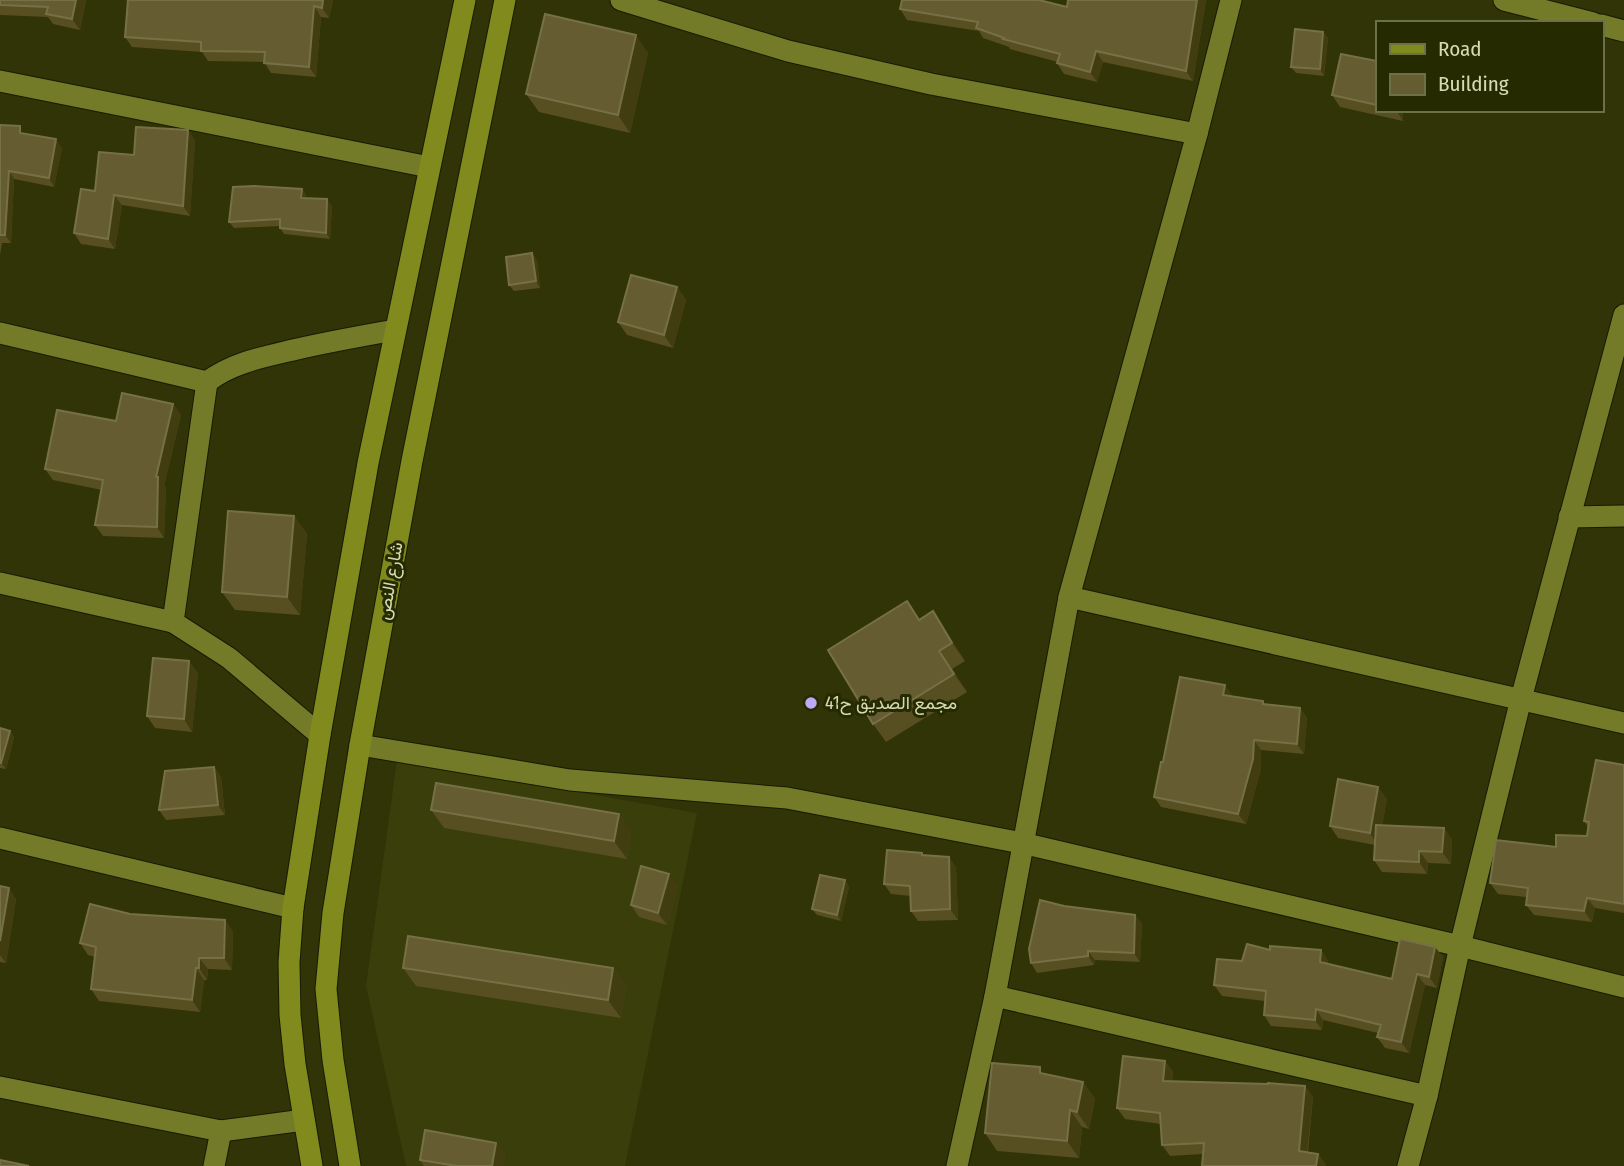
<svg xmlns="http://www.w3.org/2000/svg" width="1624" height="1166" font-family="'Fira Sans Condensed',Vazirmatn,sans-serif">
	<rect width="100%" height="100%" fill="#303407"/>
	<path fill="#393e0b" d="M397 760 697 813 625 1166H406L366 986Z"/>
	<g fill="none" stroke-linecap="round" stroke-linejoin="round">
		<g stroke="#181b03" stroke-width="23">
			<g id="minor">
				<path d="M621 0 788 51 931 84 1197 134"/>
				<path d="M1504 0 1593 23"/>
				<path d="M1601 25 1624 31"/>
				<path d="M0 81 429 167"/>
				<path d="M0 333 207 382"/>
				<path d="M1569 517 1624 516"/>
				<path d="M0 583 173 622"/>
				<path d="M1069 597 1624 723"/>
				<path d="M320 735 229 658 173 622 207 382C231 363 263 357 293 350 327 342 361 336 395 330"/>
				<path d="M360 745 570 780 787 798 1022 843 1460 946 1624 987"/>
				<path d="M0 838 293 908"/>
				<path d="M995 996 1427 1096"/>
				<path d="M0 1087 221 1131 304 1120"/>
				<path d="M214 1166 221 1131"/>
				<path d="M957 1166 995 996 1069 597 1197 134 1231 0"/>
				<path d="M1408 1166 1427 1096 1460 946 1521 699 1624 315"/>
			</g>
		</g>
		<g stroke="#181b03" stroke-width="23">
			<g id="major">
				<path d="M312 1166 295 1064 290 1015 289 962 293 908 320 735 368 463 465 0"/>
				<path d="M350 1166 333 1060 326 989 333 913 360 745 412 461 505 0"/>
			</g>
		</g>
		<use href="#minor" stroke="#737b29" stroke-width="21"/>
		<use href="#major" stroke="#818a1d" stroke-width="21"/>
	</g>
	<g fill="#574e22">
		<path d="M0 0H86L80 30 53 24 48 17 0 15Z"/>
		<path d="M125 0H333L329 18 321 17 316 77 271 73 264 62 208 61 202 52 132 47 125 37 128 1Z"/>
		<path d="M1068 0H1206L1193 81 1103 62 1097 82 1064 74 1057 63 1058 62 1010 49 1009 47 983 38 979 31 907 20 900 9 1067 7Z"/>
		<path d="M1323 32 1328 38 1324 76 1296 73 1291 67Z"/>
		<path d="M648 53 630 133 539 112 526 94Z"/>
		<path d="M1377 61V110H1403V121L1340 107 1332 95Z"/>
		<path d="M0 125 62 148 54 187 14 179 11 243H2L0 255Z"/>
		<path d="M188 130 195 141 190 216 122 205 115 249 81 244 74 233 134 155Z"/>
		<path d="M302 189 306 195V198L332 206 330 239 284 234 280 228V226L234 228 229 222Z"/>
		<path d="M532 253 537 260 540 288 514 291 509 285Z"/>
		<path d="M677 287 686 300 673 348 627 335 618 322Z"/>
		<path d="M173 404 181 415 164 486 166 488 164 538 103 536 95 525 102 490 53 480 45 469 116 421Z"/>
		<path d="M294 516 307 534 300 615 235 610 222 592Z"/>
		<path d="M933 611 965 661 952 669 967 692 886 742 873 724 920 620Z"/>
		<path d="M198 673 192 732 155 728 147 716Z"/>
		<path d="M1232 695V697L1263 701 1265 705 1300 708 1307 718 1304 754 1261 750V769L1246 824 1161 807 1154 797 1163 762Z"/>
		<path d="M0 728 10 731 14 737 6 769 0 768Z"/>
		<path d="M1624 765V913L1595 908 1592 922 1534 915 1526 905 1527 897 1498 894 1490 883 1556 847 1587 836 1588 827 1584 821Z"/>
		<path d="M214 767 221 777 225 815 166 820 159 810Z"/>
		<path d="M1387 799 1382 825 1444 828 1452 840 1451 864 1428 863 1427 874 1382 872 1374 860 1375 845 1338 838 1330 826Z"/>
		<path d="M431 810 619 814 631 832 627 859 444 828Z"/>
		<path d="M922 853 923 855 949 857 956 868 958 920 918 921 911 911V896L891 894 884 884Z"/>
		<path d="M845 880 849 887 841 921 817 915 812 909Z"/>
		<path d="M0 886 16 899 6 963 0 962Z"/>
		<path d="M678 886 667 925 639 917 631 905Z"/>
		<path d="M1064 906 1135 915 1142 924 1140 962 1095 960 1094 965 1037 973 1031 963Z"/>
		<path d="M130 914 225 920 233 932 232 970 208 969 207 980H204L200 1012 99 1001 91 989 95 957 88 955 80 943Z"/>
		<path d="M1435 947 1443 957 1437 988 1425 985 1409 1053 1385 1048 1377 1037 1378 1033 1323 1020 1322 1030 1271 1026 1264 1015 1265 1001 1222 996 1214 985 1242 961 1270 950H1321L1328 961V964L1392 979Z"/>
		<path d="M403 968H613L626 986 621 1018 416 986Z"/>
		<path d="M1165 1061 1173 1072 1172 1081 1305 1086 1313 1097 1308 1152 1318 1154 1326 1165 1203 1154 1170 1156 1162 1145 1161 1124 1125 1119 1117 1108Z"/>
		<path d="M1046 1075 1083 1082 1095 1099 1089 1129 1082 1127 1079 1158 997 1151 985 1133Z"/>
		<path d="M496 1143 505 1155 503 1166H424L420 1160Z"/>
	</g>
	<g fill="#423d11">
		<path d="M76 0H86L80 30 72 19Z"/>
		<path d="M323 0H333L329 18 322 8Z"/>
		<path d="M1197 0H1206L1193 81 1186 71Z"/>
		<path d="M314 6 321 17 316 77 309 67Z"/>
		<path d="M1323 32 1328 38 1324 76 1320 69Z"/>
		<path d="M636 35 648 53 630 133 618 115Z"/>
		<path d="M1096 51 1103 62 1097 82 1090 72Z"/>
		<path d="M1396 110H1403V121Z"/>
		<path d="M188 130 195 141 190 216 183 206Z"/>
		<path d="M56 139 62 148 54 187 49 178Z"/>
		<path d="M9 171 14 179 11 243 5 235Z"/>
		<path d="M302 189 306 195V204L301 198Z"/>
		<path d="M114 195 122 205 115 249 108 239Z"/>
		<path d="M327 199 332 206 330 239 326 233Z"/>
		<path d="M532 253 537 260 540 288 536 281Z"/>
		<path d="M677 287 686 300 673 348 664 335Z"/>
		<path d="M173 404 181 415 164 486 166 488 164 538 157 527 156 477Z"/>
		<path d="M294 516 307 534 300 615 287 597Z"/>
		<path d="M933 611 945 629 965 661 952 643Z"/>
		<path d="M939 651 952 669 967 692 954 674Z"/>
		<path d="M189 661 198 673 192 732 184 719Z"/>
		<path d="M1225 685 1232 695 1230 706 1223 695Z"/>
		<path d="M1300 708 1307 718 1304 754 1297 744Z"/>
		<path d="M10 731 14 737 6 769 1 763Z"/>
		<path d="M1254 740 1261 750V769L1246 824 1238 814Z"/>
		<path d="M214 767 221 777 225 815 218 805Z"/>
		<path d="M1378 787 1387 799 1378 846 1370 833Z"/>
		<path d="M619 814 631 832 627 859 614 841Z"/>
		<path d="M1444 828 1452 840 1451 864 1442 852Z"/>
		<path d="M1419 851 1428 863 1427 874 1419 862Z"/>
		<path d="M949 857 956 868 958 920 950 909Z"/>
		<path d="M669 874 678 886 667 925 658 913Z"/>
		<path d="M845 880 849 887 841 921 837 915Z"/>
		<path d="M9 888 16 899 6 963 0 955V941Z"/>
		<path d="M1587 898 1595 908 1592 922 1584 911Z"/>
		<path d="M1135 915 1142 924 1140 962 1134 953Z"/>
		<path d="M225 920 233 932 232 970 224 958Z"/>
		<path d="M1435 947 1443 957 1437 988 1429 977Z"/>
		<path d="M1321 950 1328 961 1327 973 1320 962Z"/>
		<path d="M1088 951 1095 960 1094 965 1088 956Z"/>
		<path d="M199 958 208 969 207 980 199 968Z"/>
		<path d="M196 968 204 980 200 1012 192 1000Z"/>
		<path d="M613 968 626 986 621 1018 608 1000Z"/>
		<path d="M1417 974 1425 985 1409 1053 1401 1042Z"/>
		<path d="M1316 1009 1323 1020 1322 1030 1315 1020Z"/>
		<path d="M1165 1061 1173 1072 1170 1092 1163 1081Z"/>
		<path d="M1083 1082 1095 1099 1089 1129 1077 1112Z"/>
		<path d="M1305 1086 1313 1097 1306 1162 1299 1151Z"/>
		<path d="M1070 1110 1082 1127 1079 1158 1067 1141Z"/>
		<path d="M496 1143 505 1155 503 1166H492Z"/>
		<path d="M1318 1154 1326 1165 1325 1166H1316Z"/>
	</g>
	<g fill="#655d31" stroke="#767046" stroke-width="2">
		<path d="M0 0H76L72 19 46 14 48 7 0 5Z"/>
		<path d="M128 0H323L322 8 314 6 309 67 264 63 265 52 201 51V42L125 37Z"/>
		<path d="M902 0H1039L1067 7 1068 0H1197L1186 71 1096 51 1090 72 1057 63 1060 54 1003 39 1004 38 976 28 978 22 900 9Z"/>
		<path d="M545 14 636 35 618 115 526 94Z"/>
		<path d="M1295 29 1323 32 1320 69 1291 67Z"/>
		<path d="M1341 54 1377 61V105L1332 95Z"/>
		<path d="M0 125 20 126V133L56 139 49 178 9 171 5 235H0Z"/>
		<path d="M136 127 188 130 183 206 114 195 108 239 74 233 81 189 95 191 99 152 134 155Z"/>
		<path d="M254 186 302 189 301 198 327 199 326 233 280 228V219L229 222 233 187Z"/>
		<path d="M532 253 536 281 509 285 506 257Z"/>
		<path d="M631 275 677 287 664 335 618 322Z"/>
		<path d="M122 393 173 404 156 477H158L157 527 95 525 103 480 45 469 57 410 116 421Z"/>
		<path d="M228 511 294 516 287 597 222 592Z"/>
		<path d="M907 601 919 620 933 611 952 643 939 651 954 674 873 724 828 650Z"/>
		<path d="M153 658 189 661 184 719 147 716Z"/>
		<path d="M1180 677 1225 685 1223 695 1263 701V704L1300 708 1297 744 1254 740 1253 759 1238 814 1154 797 1161 762H1163Z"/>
		<path d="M0 728 10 731 1 763H0Z"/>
		<path d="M1596 760 1624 765V904L1587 898 1584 911 1526 905 1528 888 1490 883 1496 840 1556 847V835L1587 836 1589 822 1584 821Z"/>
		<path d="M214 767 218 805 159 810 165 771Z"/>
		<path d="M1338 779 1378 787 1370 833 1330 826Z"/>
		<path d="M436 783 619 814 614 841 431 810Z"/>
		<path d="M1376 825 1444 828 1442 852 1419 851V862L1374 860Z"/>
		<path d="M887 850 922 853V855L949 857 950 909 911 911 910 886 884 884Z"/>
		<path d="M641 866 669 874 658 913 631 905Z"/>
		<path d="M820 875 845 880 837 915 812 909Z"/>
		<path d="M0 886 9 888 0 941Z"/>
		<path d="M1040 900 1064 906 1135 915 1134 953 1088 951V956L1031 963 1029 949Z"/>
		<path d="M90 904 130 914 225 920 224 958H199V968H196L192 1000 91 989 96 947 80 943Z"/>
		<path d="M408 936 613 968 608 1000 403 968Z"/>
		<path d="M1400 939 1435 947 1429 977 1417 974 1401 1042 1377 1037 1381 1025 1316 1009 1315 1020 1264 1015 1266 991 1214 985 1217 959 1242 961 1247 944 1270 950V946L1321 950 1320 962 1392 979Z"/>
		<path d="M1123 1056 1165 1061 1163 1081 1268 1084V1083L1305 1086 1299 1151 1318 1154 1316 1166H1202L1204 1143 1162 1145 1160 1113 1117 1108Z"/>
		<path d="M992 1063 1040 1067V1073L1083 1082 1077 1112 1070 1110 1067 1141 985 1133Z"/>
		<path d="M425 1130 496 1143 492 1166H457L420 1160Z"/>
		<path d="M0 1160 29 1166H0Z"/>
	</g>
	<circle fill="#bcaaf6" stroke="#262a00" stroke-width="2.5" cx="811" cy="703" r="7"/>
	<g text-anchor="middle" stroke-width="6" stroke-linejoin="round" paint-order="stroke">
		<g font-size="18" fill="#d4dab2" stroke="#262a00">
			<text transform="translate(390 581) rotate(-80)" y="6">شارع النص</text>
		</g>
		<g font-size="18" fill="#d4dab2" stroke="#262a00" text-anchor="start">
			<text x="825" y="709">مجمع الصديق ح41</text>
		</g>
	</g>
	<rect x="1376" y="21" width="228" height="91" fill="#262a00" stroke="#6c7047" stroke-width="2"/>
	<rect x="1390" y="44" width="35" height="10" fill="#818a1d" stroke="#6c7047" stroke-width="2"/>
	<text x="1438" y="56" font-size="21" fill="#d4dab2">Road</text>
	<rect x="1390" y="74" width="35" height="21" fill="#655d31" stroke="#6c7047" stroke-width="2"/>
	<text x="1438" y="91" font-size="21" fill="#d4dab2">Building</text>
</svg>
